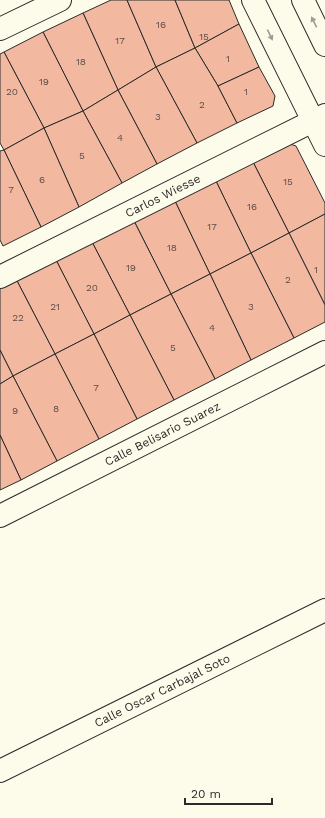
<svg xmlns="http://www.w3.org/2000/svg" width="325" height="818" font-family="'Work Sans',sans-serif">
	<rect width="100%" height="100%" fill="#fdfbea"/>
	<g fill="#f2b8a0" stroke="#2b2b2b">
		<path d="M111 0H127L156 67 118 90 83 13Z"/>
		<path d="M127 0H175L195 48 156 67Z"/>
		<path d="M175 0H229L239 24 195 48Z"/>
		<path d="M83 13 118 90 83 111 43 32Z"/>
		<path d="M239 24 259 67 218 86 195 48Z"/>
		<path d="M43 32 83 111 44 128 4 52Z"/>
		<path d="M195 48 218 86 237 123 197 143 156 67Z"/>
		<path d="M4 52 44 128 4 150 0 143V54Z"/>
		<path d="M156 67 197 143 157 164 118 90Z"/>
		<path d="M259 67 275 96 273 106 237 123 218 86Z"/>
		<path d="M118 90 157 164 122 183 83 111Z"/>
		<path d="M83 111 122 183 79 207 44 128Z"/>
		<path d="M44 128 79 207 41 227 4 150Z"/>
		<path d="M287 143 296 146 325 203V214L289 233 252 160Z"/>
		<path d="M4 150 41 227 3 246 0 240V151Z"/>
		<path d="M252 160 289 233 251 253 215 179Z"/>
		<path d="M215 179 251 253 210 274 174 199Z"/>
		<path d="M174 199 210 274 171 294 133 219Z"/>
		<path d="M325 214V305L289 233Z"/>
		<path d="M133 219 171 294 130 315 91 240Z"/>
		<path d="M289 233 325 305V322L294 338 251 253Z"/>
		<path d="M91 240 130 315 94 334 55 258Z"/>
		<path d="M251 253 294 338 251 360 210 274Z"/>
		<path d="M55 258 94 334 55 354 15 277Z"/>
		<path d="M210 274 251 360 215 379 171 294Z"/>
		<path d="M15 277 55 354 13 376 0 350V285Z"/>
		<path d="M171 294 215 379 174 400 130 315Z"/>
		<path d="M130 315 174 400 137 419 94 334Z"/>
		<path d="M94 334 137 419 99 439 55 354Z"/>
		<path d="M0 350 13 376 0 384Z"/>
		<path d="M55 354 99 439 57 461 13 376Z"/>
		<path d="M13 376 57 461 21 480 0 435V384Z"/>
		<path d="M0 435 21 480 0 490Z"/>
	</g>
	<g fill="none" stroke-linecap="round" stroke-linejoin="round">
		<g stroke="#2b2b2b" stroke-width="24">
			<g id="minor">
				<path d="M0 29 60 0"/>
				<path id="s1" d="M0 277 325 115"/>
				<path id="s2" d="M0 516 325 352"/>
				<path id="s3" d="M0 771 325 610"/>
			</g>
		</g>
		<g stroke="#2b2b2b" stroke-width="24">
			<g id="major">
				<path d="M253 0 325 145"/>
				<path d="M303 0 325 45"/>
			</g>
		</g>
		<use href="#minor" stroke="#fdfbea" stroke-width="22"/>
		<use href="#major" stroke="#fdfbea" stroke-width="22"/>
	</g>
	<defs><path id="oneway-solid" d="M-6-.8H1V-3.2L6.5 0L1 3.2V.8H-6Z"/></defs>
	<g fill="#9e9d94">
		<use href="#oneway-solid" transform="translate(314 22) rotate(-116)"/>
		<use href="#oneway-solid" transform="translate(270 35) rotate(64)"/>
	</g>
	<g text-anchor="middle" stroke-width="3" stroke-linejoin="round" paint-order="stroke">
		<g font-size="10" fill="#5d4e48">
			<text x="161" y="28">16</text>
			<text x="204" y="40">15</text>
			<text x="120" y="44">17</text>
			<text x="228" y="62">1</text>
			<text x="81" y="65">18</text>
			<text x="44" y="85">19</text>
			<text x="12" y="95">20</text>
			<text x="246" y="95">1</text>
			<text x="202" y="108">2</text>
			<text x="158" y="120">3</text>
			<text x="120" y="141">4</text>
			<text x="82" y="159">5</text>
			<text x="42" y="183">6</text>
			<text x="288" y="185">15</text>
			<text x="11" y="193">7</text>
			<text x="252" y="210">16</text>
			<text x="212" y="230">17</text>
			<text x="172" y="251">18</text>
			<text x="131" y="271">19</text>
			<text x="316" y="273">1</text>
			<text x="288" y="283">2</text>
			<text x="92" y="291">20</text>
			<text x="55" y="310">21</text>
			<text x="251" y="310">3</text>
			<text x="18" y="321">22</text>
			<text x="212" y="331">4</text>
			<text x="173" y="351">5</text>
			<text x="96" y="391">7</text>
			<text x="56" y="412">8</text>
			<text x="15" y="414">9</text>
		</g>
		<g font-size="12" fill="#2b2b2b" stroke="#fdfbea">
			<text dy="4" stroke="none"><textPath href="#s1" startOffset="182">Carlos Wiesse</textPath></text>
			<text dy="4" stroke="none"><textPath href="#s2" startOffset="182">Calle Belisario Suarez</textPath></text>
			<text dy="4" stroke="none"><textPath href="#s3" startOffset="181">Calle Oscar Carbajal Soto</textPath></text>
		</g>
	</g>
	<path d="M185 798v6h87v-6" fill="none" stroke="#2b2b2b" stroke-width="2"/>
	<text x="191" y="798" font-size="12" fill="#2b2b2b" stroke="#fdfbea" stroke-width="3" paint-order="stroke">20 m</text>
</svg>
